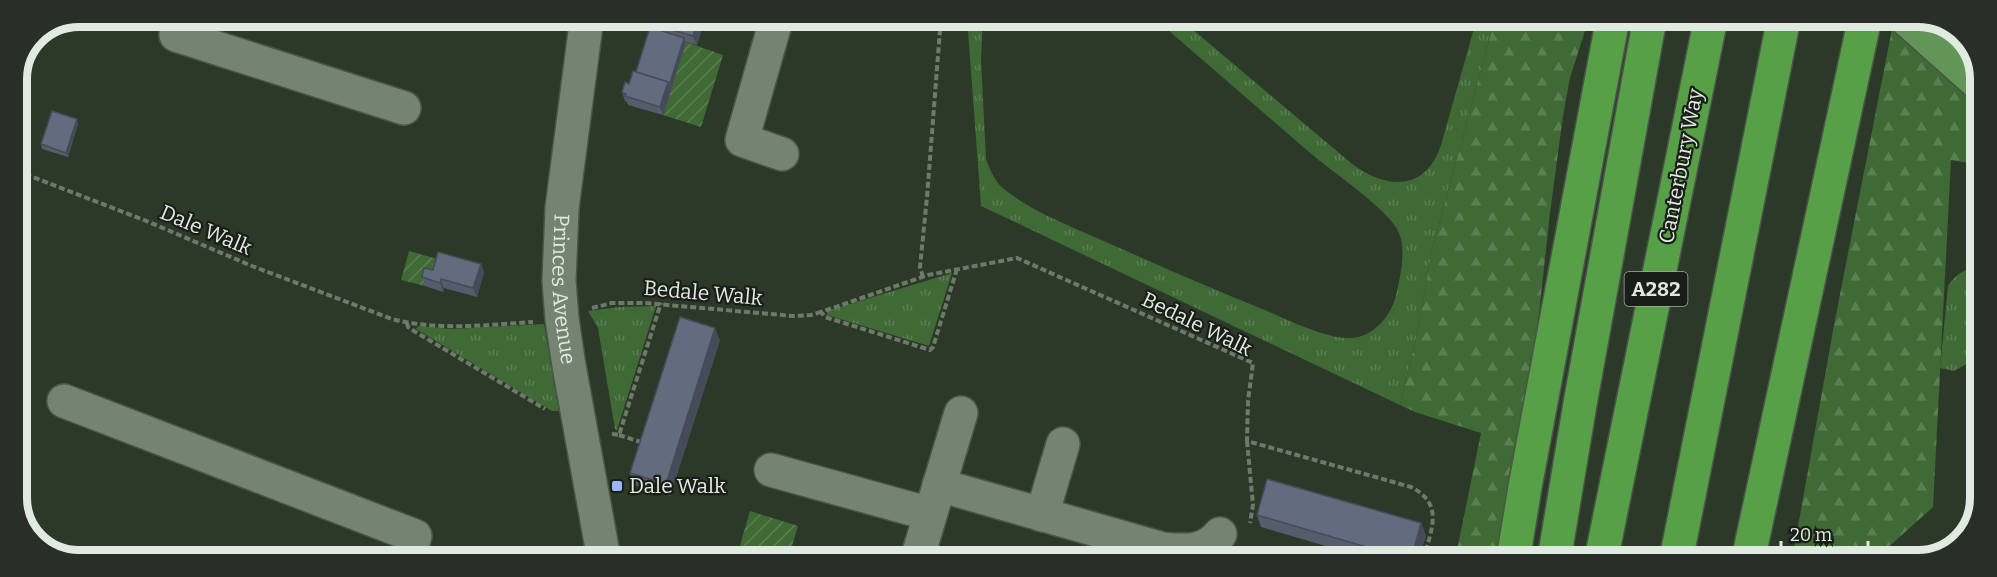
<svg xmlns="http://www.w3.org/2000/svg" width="1997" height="577" font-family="Bitter,serif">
	<defs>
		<pattern id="grass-tufts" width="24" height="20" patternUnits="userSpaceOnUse" patternTransform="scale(1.5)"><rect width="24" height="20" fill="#3f6a36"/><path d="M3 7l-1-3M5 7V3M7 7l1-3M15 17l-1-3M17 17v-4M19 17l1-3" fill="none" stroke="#5a7f53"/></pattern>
		<pattern id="forest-firs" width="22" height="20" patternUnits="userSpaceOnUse" patternTransform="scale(1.5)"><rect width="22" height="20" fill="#3f6a36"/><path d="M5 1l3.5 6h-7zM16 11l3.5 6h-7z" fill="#5a7f53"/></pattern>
		<pattern id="garden-furrows" width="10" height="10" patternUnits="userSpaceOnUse" patternTransform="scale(1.5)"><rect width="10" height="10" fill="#3f6a36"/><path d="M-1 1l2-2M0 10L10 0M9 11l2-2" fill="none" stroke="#5a7f53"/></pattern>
	</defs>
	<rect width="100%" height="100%" fill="#2c3929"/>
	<g fill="url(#grass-tufts)">
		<path d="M967 17 983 18 981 60 986 159C990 170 995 182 1004 189 1031 211 1066 224 1097 238 1153 263 1210 288 1267 311 1288 320 1327 339 1349 338 1374 338 1393 314 1397 291 1401 273 1407 246 1397 229 1385 208 1336 174 1315 157 1261 111 1208 64 1154 18H1179L1351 163C1385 189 1425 193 1441 145L1477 18H1495L1432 250 1417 334 1400 405 981 206Z"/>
		<path d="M1971 268 1980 269 1979 357 1954 371 1940 368 1948 286C1954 276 1961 272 1971 268Z"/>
		<path d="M952 273 929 346 827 315V311Z"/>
		<path d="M656 306 617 430 615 429 598 328 588 311 619 307Z"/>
		<path d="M544 324 559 411H552L416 329 418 326 452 329Z"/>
	</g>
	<g fill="url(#forest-firs)">
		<path d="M1495 18H1589L1570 78 1563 116 1550 213 1523 459 1503 560H1455L1481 433 1415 412 1400 405 1417 334 1432 250Z"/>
		<path d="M1894 19H1934L1965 38 1980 75V165L1951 160 1933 507 1874 560H1792L1834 325Z"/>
	</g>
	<g fill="url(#garden-furrows)">
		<path d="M686 42 723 55 701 127 663 115Z"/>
		<path d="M409 251 441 260 428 277 425 286 401 280Z"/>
		<path d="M750 511 798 526 788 559H736Z"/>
	</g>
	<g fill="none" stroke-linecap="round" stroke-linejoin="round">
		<g stroke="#495548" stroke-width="36">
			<g id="minor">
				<path d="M181 17 176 35 404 108"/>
				<path id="s1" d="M587 17 562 208 559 281 562 319 569 366 604 559"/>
				<path d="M777 17 742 140 782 154"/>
				<path d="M64 401 415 536 408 559"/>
				<path d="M771 470 930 514"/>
				<path d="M939 485 1163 549C1186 551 1204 553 1220 534"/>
				<path d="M1042 515 1063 444"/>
				<path d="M917 559 961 413"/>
			</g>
		</g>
		<g stroke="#495548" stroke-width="36">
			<path id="major" d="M1906 19 1980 85"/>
		</g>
		<g stroke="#495548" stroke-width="36">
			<g id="highway">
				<path d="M1513 560 1525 487 1613 18"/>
				<path d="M1554 560 1580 404 1650 18"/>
				<path d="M1601 560 1711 18"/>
				<path d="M1676 560 1784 18"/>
				<path d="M1748 560 1865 18"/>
			</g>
		</g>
		<g stroke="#6e796c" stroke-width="4" stroke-dasharray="6 3" stroke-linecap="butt">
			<path d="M548 17 553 24"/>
			<path d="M17 128 22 107 25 59"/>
			<path d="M17 171 144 220 252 266 392 319C438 331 487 325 533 322"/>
			<path d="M957 269 933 347 930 350 825 317 821 312 928 275 1017 258 1253 363 1248 401 1247 441 1411 487C1445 504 1431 531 1423 560"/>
			<path d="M923 277 920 267 927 197 941 17"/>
			<path d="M592 308 612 303H645L793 316 811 315 821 312"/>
			<path d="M407 323 408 327 414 331 545 409"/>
			<path d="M612 434 619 435 661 303"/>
			<path d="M619 435 644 443"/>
			<path d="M1247 441 1253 505 1250 523"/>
		</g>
		<use href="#minor" stroke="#758472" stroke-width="33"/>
		<use href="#major" stroke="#649558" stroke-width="33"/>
		<use href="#highway" stroke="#58a047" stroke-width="33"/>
	</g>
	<g fill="#555c6c">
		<path d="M650 17H700L703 25 697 45 686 42 663 115 628 105 627 102 625 101 622 92 629 84 636 72 650 27 649 23Z"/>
		<path d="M78 124 68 157 42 149 41 144Z"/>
		<path d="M481 264 484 273 477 297 444 288 443 292 425 286 422 277 433 270Z"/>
		<path d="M720 340 670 496 634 485 630 473Z"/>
		<path d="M1257 515 1421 523 1426 536 1418 560H1374L1261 527Z"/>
	</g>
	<g fill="#454b58">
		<path d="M699 17 703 25 697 45 693 36Z"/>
		<path d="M684 38 686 42 663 115 660 107 668 82Z"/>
		<path d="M77 119 78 124 68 157 66 153Z"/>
		<path d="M481 264 484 273 477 297 473 288Z"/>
		<path d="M441 279 444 288 443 292 440 283Z"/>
		<path d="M715 328 720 340 670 496 666 484Z"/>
		<path d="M1421 523 1426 536 1418 560H1411Z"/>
	</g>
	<g fill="#636b7e" stroke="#454b58" stroke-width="1.5">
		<path d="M651 17H699L693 36 649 23Z"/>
		<path d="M650 27 684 38 669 86 668 82 636 72Z"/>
		<path d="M633 71 668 82 660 107 625 96 626 94 622 92 625 82 629 84Z"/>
		<path d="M52 111 77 119 66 153 41 144Z"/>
		<path d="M438 252 481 264 473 288 441 279 440 283 422 277 424 268 433 270Z"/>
		<path d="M680 317 715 328 666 484 630 473Z"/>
		<path d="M1267 479 1421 523 1411 560 1257 515Z"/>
		<path d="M775 550 784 553 782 559H756L758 554 772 559Z"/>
	</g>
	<rect fill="#99b5fd" stroke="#191e17" stroke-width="2" x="611" y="480" width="12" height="12" rx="3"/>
	<g text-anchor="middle" stroke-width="4.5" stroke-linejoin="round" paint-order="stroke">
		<rect fill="#191e17" stroke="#a5ada4" stroke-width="1.5" x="1624.5" y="272" width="63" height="34" rx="4.5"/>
		<g font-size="20" font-weight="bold" fill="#e1eae0">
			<text x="1656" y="296">A282</text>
		</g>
		<g font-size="21" fill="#e1eae0" stroke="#191e17">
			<text transform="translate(1681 166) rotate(-79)" y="7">Canterbury Way</text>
			<text transform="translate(206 230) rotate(23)" y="7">Dale Walk</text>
			<text dy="7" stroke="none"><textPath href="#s1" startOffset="274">Princes Avenue</textPath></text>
			<text transform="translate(703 293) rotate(5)" y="7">Bedale Walk</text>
			<text transform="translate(1197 324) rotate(26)" y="7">Bedale Walk</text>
		</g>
		<g font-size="21" fill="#e1eae0" stroke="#191e17" text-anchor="start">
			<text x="629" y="493">Dale Walk</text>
		</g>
	</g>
	<path d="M0 0H1997V577H0ZM79 27H1918A52 52 0 0 1 1970 79V498A52 52 0 0 1 1918 550H79A52 52 0 0 1 27 498V79A52 52 0 0 1 79 27Z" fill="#292e27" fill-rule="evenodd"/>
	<path fill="none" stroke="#e1eae0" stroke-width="8" d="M79 27H1918A52 52 0 0 1 1970 79V498A52 52 0 0 1 1918 550H79A52 52 0 0 1 27 498V79A52 52 0 0 1 79 27Z"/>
	<path d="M1781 541v9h87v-9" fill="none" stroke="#e1eae0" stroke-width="3"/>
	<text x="1790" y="541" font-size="18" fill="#e1eae0" stroke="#191e17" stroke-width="4.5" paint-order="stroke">20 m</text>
</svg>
